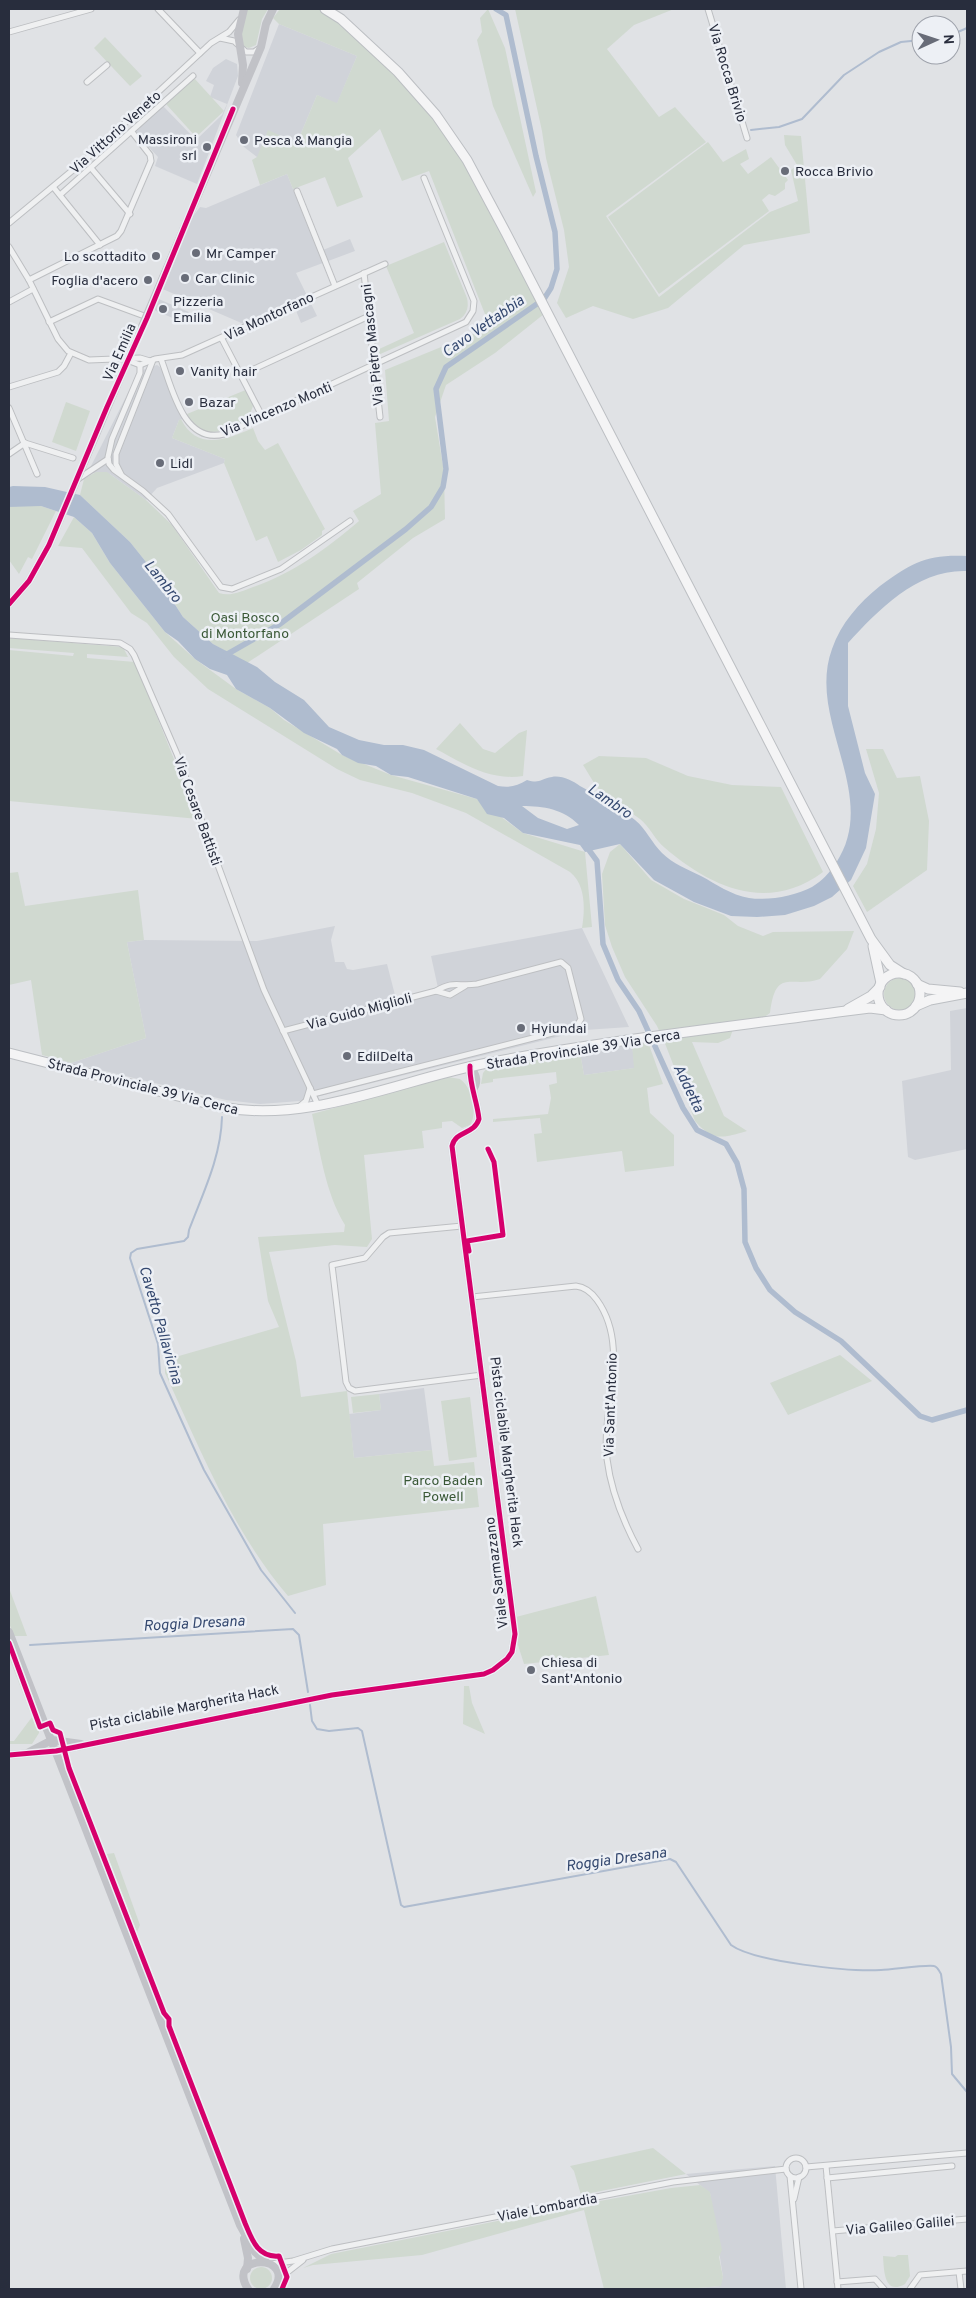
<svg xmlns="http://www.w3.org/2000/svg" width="976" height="2298" font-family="Overpass,sans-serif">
	<rect width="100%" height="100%" fill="#e0e2e5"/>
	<g fill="#d0d3d9">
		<path d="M279 24 357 56 337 104 317 95 297 143 257 157 244 147 236 135Z"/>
		<path d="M226 59 237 64 238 76 197 184 155 166 158 157 135 132 163 106 196 140 222 115 227 104 210 97 214 85 206 81 213 68Z"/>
		<path d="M287 174 293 189 297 187 323 250 350 239 355 251 296 273 317 316 301 323 293 303 246 325 158 287 182 231 200 207 206 208Z"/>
		<path d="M154 297 191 313 187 324 149 308Z"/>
		<path d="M157 365 160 367 187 418 179 420 172 438 225 459 224 463 157 488 146 500 110 474 103 472 93 473 91 466 137 375 145 369Z"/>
		<path d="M335 926 331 940 335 962H344L347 969 353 970 387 964 396 999 438 988 431 956 582 928 629 1027 585 1030 300 1101 260 1104 226 1100 71 1063 146 1038 127 942 144 940 257 941Z"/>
		<path d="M967 1008V1149L915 1160 908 1157 902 1081 951 1070 950 1011Z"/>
		<path d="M632 1045 635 1068 584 1075 580 1053Z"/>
		<path d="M424 1388 432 1450 354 1458 349 1414 381 1410 379 1394Z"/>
		<path d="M775 2166 786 2289H686L720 2286 723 2277 710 2193 686 2174Z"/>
	</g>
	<g fill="#d0d9d0">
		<path d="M246 9H268L262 19 256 45 249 48 244 47 240 35Z"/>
		<path d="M280 9H320L337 17 366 42 448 131 544 314 495 353 446 385 435 417 444 472 445 519 413 538 357 583 359 589 247 663 213 644 183 617 154 572 130 542 80 495 84 479 96 472H107L146 500 172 525 219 593C231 597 242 591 253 587 294 573 326 549 359 521L353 511 381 494 375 423 389 421 385 370 490 327 429 171 402 181 380 129 348 158 363 197 337 207 325 177 293 189 287 174 260 185 252 160 257 157 268 130 297 143 317 95 337 103 357 56 279 24 273 18Z"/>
		<path d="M488 9 505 48 536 192 533 197 493 106 477 40 482 32 480 18Z"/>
		<path d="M515 9H674L634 25 607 49 659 117 675 107 706 142 606 216 659 297 770 212 798 201 791 170 797 165 785 145 784 135 801 136 810 233 744 245 668 308 633 319 593 306 566 318 557 303 569 267 564 230 546 158 542 131Z"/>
		<path d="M105 37 142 76 130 86 94 48Z"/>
		<path d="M194 78 224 111 196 137 166 104Z"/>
		<path d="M708 142 723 162 746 149 749 159 740 164 748 174 771 157 788 180 785 183V189L775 196 769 194 762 200 769 211 659 294 608 217Z"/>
		<path d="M444 242 467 298C469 307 467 314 460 319L378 355 377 350 414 333 386 266Z"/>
		<path d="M248 389 253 406 248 419C226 430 202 444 187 414Z"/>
		<path d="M66 402 90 411 76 451 52 442Z"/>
		<path d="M181 419C197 452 228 439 253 428L258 441 265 450 278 443 325 529 322 531V535L301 550 278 562 267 536 256 541 224 463 225 459 172 438 179 420Z"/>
		<path d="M18 505 41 506 56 511 32 559 28 557 19 574 9 560V507Z"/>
		<path d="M74 517 92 533 110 563 165 632 195 659 236 689 270 708 284 720 342 755 391 775 477 799 523 833 585 852 592 927 582 928C585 909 586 885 570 872L466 813 412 793 360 780 337 769 208 689 174 657 147 623 131 613 82 548 58 546Z"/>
		<path d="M9 638 123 647 128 657 87 654V658L135 662 198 819 9 801V650L73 656 74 653 9 648Z"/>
		<path d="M460 723 483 749 495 753 519 733 527 730 523 776C490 781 464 764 436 749Z"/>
		<path d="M866 749H883L897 778 920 776 929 821 927 870 867 912 853 886 867 864 876 829 879 793Z"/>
		<path d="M599 756 646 758 688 776 732 785 781 787 823 872C768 913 712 888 665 848 655 840 650 827 640 819 628 810 613 804 602 793 595 786 589 774 583 765Z"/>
		<path d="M620 844 651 880 684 899 724 915 738 926 763 936 773 932 854 931 847 949 820 979C791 989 776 966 770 1013L763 1018 735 1023 730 1038 718 1043 692 1042 724 1116 747 1131C722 1138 713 1142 695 1121L666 1046 657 1026 625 977 612 947 605 925 602 874 610 852Z"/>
		<path d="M18 872 25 906 138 890 144 940 127 942 146 1038 71 1063 42 1055 31 980 9 985V873Z"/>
		<circle cx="900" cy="994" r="16"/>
		<path d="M648 1042 663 1084 647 1088 650 1113 674 1135V1166L625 1172 622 1151 537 1162 534 1134 542 1133 540 1118 493 1122V1119L548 1114 551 1098 549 1085 557 1083 556 1072 493 1079V1082L481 1084 483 1073 487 1068 580 1053 584 1075 634 1068 632 1045Z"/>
		<path d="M448 1077 460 1079C472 1087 478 1113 470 1125L462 1128 452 1121 442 1122V1128L422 1131 424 1148 364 1155 372 1239 367 1247 335 1245 269 1252 296 1361 301 1397 347 1391 354 1458 432 1450 434 1466 474 1462 479 1507 323 1524 326 1585 288 1596C233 1532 200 1449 165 1373V1360L279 1327 268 1301 258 1237 344 1232 345 1225C325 1192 320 1151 312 1114Z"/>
		<path d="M840 1355 872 1381 788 1415 770 1383Z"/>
		<path d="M379 1394 381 1410 353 1413 351 1397Z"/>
		<path d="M470 1397 477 1457 449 1461 441 1401Z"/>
		<path d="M9 1588 27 1636H14L9 1623Z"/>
		<path d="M596 1596 609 1655 524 1664 518 1645 516 1617Z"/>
		<path d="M9 1650 39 1728V1733L32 1744H9V1741H14L32 1717 9 1657Z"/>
		<path d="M464 1686H469L472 1703 485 1734 463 1724Z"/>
		<path d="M114 1853 140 1925 137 1932 107 1854Z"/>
		<path d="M653 2148 686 2174 581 2195 574 2171 570 2166Z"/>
		<path d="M700 2185 710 2192 722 2250 719 2257 723 2277 721 2286 686 2289H604L584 2210 422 2255 313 2265 303 2268 331 2254 583 2204 671 2188Z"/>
		<path d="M898 2255H908L910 2276 905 2284C884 2296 884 2270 883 2256L895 2257Z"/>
		<circle cx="261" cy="2278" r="11"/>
	</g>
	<path fill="#afbccf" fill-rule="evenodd" d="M13 486 45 487 80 495 130 542 154 572 183 617 213 644 257 667 275 682 304 700 329 727 359 740 384 745H403L424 750 498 786C510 788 517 786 527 780 540 784 540 779 552 777 561 775 573 781 580 786 598 796 619 807 635 820 646 829 652 843 662 853 673 864 687 869 701 876 716 884 731 895 749 898 768 901 795 896 812 887 822 881 830 872 836 863 881 795 806 720 832 649 841 623 859 603 880 586 911 563 927 554 967 556V571C918 569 879 609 848 643V706L865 773 875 794 866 848 851 880 832 897 814 906 785 915 757 917 731 916 694 902 654 880 620 844 585 852 580 845 523 833 504 818 487 814 477 799 408 777 391 775 376 766 358 763 342 755 337 749 304 733 270 708 236 689 227 675 210 669 195 659 178 641 165 632 110 563 92 533 74 517 41 506 9 507V487ZM522 806C544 806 563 809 579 825L567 829 538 818Z"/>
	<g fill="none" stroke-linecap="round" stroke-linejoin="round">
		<g stroke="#afbccf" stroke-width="2">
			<path d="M951 35 967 28"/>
			<path d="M751 130 779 127 802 119 844 75 879 52 901 42 921 40"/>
			<path d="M222 1117C221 1157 203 1193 189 1230L188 1237 184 1241 137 1249 131 1253 130 1258 158 1344 160 1373 192 1444 204 1470 261 1570 295 1613"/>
			<path d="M30 1645 293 1629 299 1635 308 1692"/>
			<path d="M310 1705 312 1721 317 1729 329 1731 358 1728 362 1731 401 1905 404 1907 670 1859 676 1862 731 1945C754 1962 851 1972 881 1970 891 1970 928 1964 934 1966 938 1967 939 1971 941 1974L951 2047 952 2074 967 2092"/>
		</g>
		<g stroke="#afbccf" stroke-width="5.5">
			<path d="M224 656 280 624 406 529 431 507 443 487 446 469 436 389 446 367 544 299 551 288 557 269 555 232 536 156 506 15 496 9"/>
			<path d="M586 846 597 861 603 944 618 980 639 1011 683 1108 697 1130 726 1144 737 1163 744 1189 745 1242 756 1268 770 1290 795 1312 841 1341 920 1416 932 1420 967 1410"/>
		</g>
		<g stroke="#bdbfc2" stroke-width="7">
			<g id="street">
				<path d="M158 9 200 53"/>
				<path d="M708 9 747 138"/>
				<path d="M9 32 91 9"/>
				<path d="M220 38 234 41 246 52H254L260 48"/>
				<path d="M87 82 107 65"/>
				<path d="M91 168 130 214"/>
				<path d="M54 188 100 245"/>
				<path d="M297 191 335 286"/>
				<path d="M60 195 193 76"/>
				<path d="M9 223 85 160 211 43 229 32 239 20"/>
				<path d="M9 247 29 280 58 339 68 351 89 360 140 358 150 361"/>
				<path d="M364 273 380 417"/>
				<path d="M29 280 117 236 121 231 151 161 150 155 132 132"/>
				<path d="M9 302 33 289"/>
				<path d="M49 322 98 299 147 317"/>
				<path d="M222 339 262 416"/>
				<path d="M161 359C172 387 183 445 224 434L466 322 473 311 474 301 424 178"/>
				<path d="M127 360 140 365 155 359 182 355 385 264"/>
				<path d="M140 365V373L112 439 108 457 109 464 114 470 143 491 168 514 221 587 232 589 281 569 350 521"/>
				<path d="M241 375 369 316"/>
				<path d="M9 387 58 372 64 366 71 353"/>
				<path d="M9 408 37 474"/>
				<path d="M25 443 73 458"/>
				<path d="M9 454 25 443"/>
				<path d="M121 474 116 464V454L153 360"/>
				<path d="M78 479 108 459"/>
				<path d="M9 635 120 643 130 649 134 655 177 754 264 990 318 1105"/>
				<path d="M436 991 450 995 465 986"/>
				<path d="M283 1031 436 991C454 980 458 987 477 984L561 962 568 968 581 1019 576 1027 313 1094"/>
				<path d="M300 1106 306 1101 310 1088"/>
				<path d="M462 1226 389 1233 383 1237 365 1258 332 1265 346 1382 349 1388 355 1391 482 1375"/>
				<path d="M472 1297 576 1286C585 1287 592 1293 597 1300 631 1347 601 1408 607 1459 611 1491 623 1521 638 1549"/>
				<circle cx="796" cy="2168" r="10"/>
				<path d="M826 2166 838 2289"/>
				<path d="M806 2167 967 2153"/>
				<path d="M790 2176 801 2289"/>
				<path d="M827 2178 952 2166"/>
				<path d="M794 2199 799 2177"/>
				<path d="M833 2231 967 2219"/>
				<path d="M271 2264 293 2261 332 2249 673 2182 786 2169"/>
				<path d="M959 2272 961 2289"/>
				<path d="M279 2281 285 2274 303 2260"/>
				<path d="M837 2282 875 2279 884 2289"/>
				<path d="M910 2289 920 2275 967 2271"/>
			</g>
		</g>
		<g stroke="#bcbfc3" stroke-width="11">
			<g id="primary">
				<path d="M325 9 341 19 398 72 436 115 467 160 506 233 871 939 890 965 904 974"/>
				<path d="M873 946 881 983"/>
				<circle cx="899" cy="994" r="21"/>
				<path d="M917 984 928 989 960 992"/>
				<path d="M916 1006 930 1000 967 993"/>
				<path d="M848 1009 871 996 880 987"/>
				<path d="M9 1053 221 1107C310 1124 399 1080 487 1063 603 1041 721 1028 838 1012L870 1008 886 1010"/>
			</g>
		</g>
		<use href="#street" stroke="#eff0f1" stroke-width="5"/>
		<g stroke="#c1c2c7" stroke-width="8">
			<path d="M242 83 243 65 238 34 244 9"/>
			<path d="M9 604 29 581 49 545 261 47 266 24 273 9"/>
			<path d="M470 1066C475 1073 479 1080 474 1088"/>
			<path d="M9 1632 240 2225 255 2252 266 2262"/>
			<path d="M29 1752 52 1740 81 1744"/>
			<path d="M9 1755 56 1751 332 1695 484 1674 493 1670 507 1659 512 1652 515 1634 452 1146C456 1130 474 1135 479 1119 477 1100 469 1084 470 1066"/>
			<path d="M244 2239 248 2258 247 2269"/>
			<path d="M248 2289C225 2253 297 2254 274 2289"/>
		</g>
		<use href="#primary" stroke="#f4f4f5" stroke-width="9"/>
		<g stroke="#edf0f5" stroke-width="8">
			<g id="cycleway">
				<path d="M9 604 29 581 49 545 107 407 147 318 233 109"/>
				<path d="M469 1251 467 1241 503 1235 494 1162 488 1149"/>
				<path d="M9 1643 40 1727 50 1723 53 1730 60 1733 69 1768 164 2013 169 2019V2026L245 2223C252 2240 258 2258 279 2256L287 2277 282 2289"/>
				<path d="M9 1755 56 1751 332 1695 484 1674 493 1670 507 1659 512 1652 515 1634 452 1146C456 1130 474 1135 479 1119 477 1100 469 1084 470 1066"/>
			</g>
		</g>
		<use href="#cycleway" stroke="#d6006c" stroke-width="5"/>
	</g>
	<g fill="#686c78" stroke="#edf0f5" stroke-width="2">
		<circle cx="244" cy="140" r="5"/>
		<circle cx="207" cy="147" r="5"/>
		<circle cx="785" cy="171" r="5"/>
		<circle cx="196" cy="253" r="5"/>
		<circle cx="156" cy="256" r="5"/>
		<circle cx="185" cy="278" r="5"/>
		<circle cx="148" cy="280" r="5"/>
		<circle cx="163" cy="309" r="5"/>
		<circle cx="180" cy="371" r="5"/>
		<circle cx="189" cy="402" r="5"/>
		<circle cx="160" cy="463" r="5"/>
		<circle cx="521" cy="1028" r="5"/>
		<circle cx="347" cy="1056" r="5"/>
		<circle cx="531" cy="1670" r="5"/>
	</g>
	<g text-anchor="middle" stroke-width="5" stroke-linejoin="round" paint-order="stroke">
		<g font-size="14" fill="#282d3d" stroke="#edf0f5">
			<text transform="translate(728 73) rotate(73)" y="5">Via Rocca Brivio</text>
			<text transform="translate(115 132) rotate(-42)" y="5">Via Vittorio Veneto</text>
			<text transform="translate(269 316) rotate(-25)" y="5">Via Montorfano</text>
			<text transform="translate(372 345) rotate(-96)" y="5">Via Pietro Mascagni</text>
			<text transform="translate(119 352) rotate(-66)" y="5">Via Emilia</text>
			<text transform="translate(276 409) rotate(-23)" y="5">Via Vincenzo Monti</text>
			<text transform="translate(198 811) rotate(70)" y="5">Via Cesare Battisti</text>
			<text transform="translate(359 1011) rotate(-15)" y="5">Via Guido Miglioli</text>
			<text transform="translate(583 1049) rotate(-9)" y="5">Strada Provinciale 39 Via Cerca</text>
			<text transform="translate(143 1086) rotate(14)" y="5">Strada Provinciale 39 Via Cerca</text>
			<text transform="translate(610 1405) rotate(-88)" y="5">Via Sant'Antonio</text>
			<text transform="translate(507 1452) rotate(83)" y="5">Pista ciclabile Margherita Hack</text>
			<text transform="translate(496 1573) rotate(-97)" y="5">Viale Sarmazzano</text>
			<text transform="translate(184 1707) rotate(-11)" y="5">Pista ciclabile Margherita Hack</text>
			<text transform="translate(547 2207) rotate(-11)" y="5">Viale Lombardia</text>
			<text transform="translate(900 2225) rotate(-5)" y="5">Via Galileo Galilei</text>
		</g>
		<g font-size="14" fill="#282d3d" stroke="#edf0f5" text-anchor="start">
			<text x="197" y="144" text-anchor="end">Massironi<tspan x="197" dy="16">srl</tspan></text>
			<text x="254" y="145">Pesca &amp; Mangia</text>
			<text x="795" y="176">Rocca Brivio</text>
			<text x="206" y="258">Mr Camper</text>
			<text x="146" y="261" text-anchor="end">Lo scottadito</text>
			<text x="195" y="283">Car Clinic</text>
			<text x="138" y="285" text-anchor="end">Foglia d'acero</text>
			<text x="173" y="306">Pizzeria<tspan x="173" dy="16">Emilia</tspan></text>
			<text x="190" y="376">Vanity hair</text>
			<text x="199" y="407">Bazar</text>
			<text x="170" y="468">Lidl</text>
			<text x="531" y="1033">Hyiundai</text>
			<text x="357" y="1061">EdilDelta</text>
			<text x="541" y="1667">Chiesa di<tspan x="541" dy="16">Sant'Antonio</tspan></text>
		</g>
		<g font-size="14" fill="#395836" stroke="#edf0f5">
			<text x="245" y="622">Oasi Bosco<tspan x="245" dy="16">di Montorfano</tspan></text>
			<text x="443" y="1485">Parco Baden<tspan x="443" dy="16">Powell</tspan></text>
		</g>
		<g font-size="15" font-style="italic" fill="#34486f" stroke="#edf0f5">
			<text transform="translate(483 326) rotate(-35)" y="5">Cavo Vettabbia</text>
			<text transform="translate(163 581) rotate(51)" y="5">Lambro</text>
			<text transform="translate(610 801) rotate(34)" y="5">Lambro</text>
			<text transform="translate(689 1088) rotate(64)" y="5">Addetta</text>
			<text transform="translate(161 1325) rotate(74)" y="5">Cavetto Pallavicina</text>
			<text transform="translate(194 1623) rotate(-3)" y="5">Roggia Dresana</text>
			<text transform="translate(616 1859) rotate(-8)" y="5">Roggia Dresana</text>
		</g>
	</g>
	<rect width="976" height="2298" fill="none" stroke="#282d3d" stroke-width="20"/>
	<g transform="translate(936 40) rotate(87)"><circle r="24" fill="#edf0f5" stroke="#9ea2ab"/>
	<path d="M0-4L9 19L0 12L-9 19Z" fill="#686c78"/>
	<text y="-8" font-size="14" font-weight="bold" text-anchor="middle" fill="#282d3d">N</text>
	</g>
</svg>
